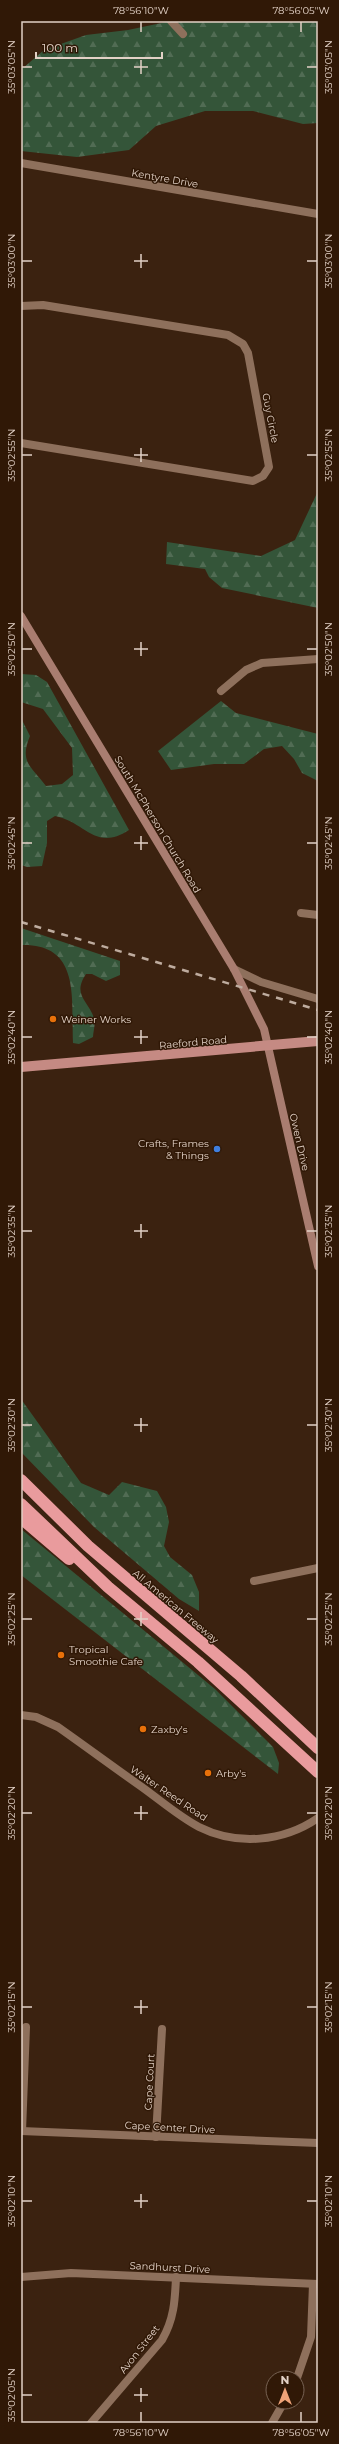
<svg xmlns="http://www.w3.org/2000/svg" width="339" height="2444" font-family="Montserrat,sans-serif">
	<defs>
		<pattern id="forest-firs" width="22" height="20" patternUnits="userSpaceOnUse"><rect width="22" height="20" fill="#345539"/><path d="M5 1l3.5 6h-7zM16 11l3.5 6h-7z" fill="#516c54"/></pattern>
	</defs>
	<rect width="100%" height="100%" fill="#3b2210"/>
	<g fill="url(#forest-firs)">
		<path d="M171 21H318V123L303 124 253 111H205L156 126 129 150 77 157 21 151V65L23 68 44 50 86 35 128 30Z"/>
		<path d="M318 491V608L222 588 209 577 205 569 166 564 167 542 261 556 295 540Z"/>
		<path d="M21 674 36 675 47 682 129 830C95 852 86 822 55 816L47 821V843L42 866 27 867 21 865V718L30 736C19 762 31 766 46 786L62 784 73 775 72 748 43 709 21 702Z"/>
		<path d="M221 701 236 713 318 734V781L302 773 294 759 282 746 264 749 244 764H214L171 770 158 751Z"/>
		<path d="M21 928 120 961V975L106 981 92 974H86C72 995 88 1000 94 1018 96 1023 93 1032 93 1037L79 1044 73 1043C71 1001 82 943 21 945Z"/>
		<path d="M21 1399 81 1483 109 1495 122 1482 157 1491 166 1507 169 1522 164 1546 170 1557 192 1575 199 1592V1611L179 1599 94 1527 21 1452Z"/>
		<path d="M21 1529 215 1689 273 1747 279 1763 278 1774 21 1575Z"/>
	</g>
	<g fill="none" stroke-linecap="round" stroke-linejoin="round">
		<g stroke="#8e705c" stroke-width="8">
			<path d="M171 21 183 34"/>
			<path d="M21 163 318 214"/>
			<path d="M21 306 43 305 228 335 243 344 248 353 269 467 263 476 253 481 21 443"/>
			<path d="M221 691 246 670 262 663 318 659"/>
			<path d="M301 913 318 915"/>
			<path d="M254 1581 318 1568"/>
			<path d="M21 1715 36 1717 58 1727C85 1746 112 1766 139 1785 159 1799 178 1816 199 1827 237 1846 283 1842 318 1818"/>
			<path d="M21 2131 318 2143"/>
			<path d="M22 2131 26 2027"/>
			<path d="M156 2137 162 2029"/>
			<path d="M21 2277 71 2273 318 2284"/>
			<path d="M297 2378 311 2337 313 2284"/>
			<path d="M91 2423 162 2340C174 2319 175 2301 176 2277"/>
			<path d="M272 2423 284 2402"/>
		</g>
		<path stroke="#8e705c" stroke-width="8" d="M234 969 261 982 318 999"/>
		<path stroke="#a97d70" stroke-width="8" d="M21 616 234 969 264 1029 318 1266"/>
		<path stroke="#c58a83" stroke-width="10" d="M21 1067 318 1041"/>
		<g stroke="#e99b9d" stroke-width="12">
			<path d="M21 1480 88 1546 241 1676 318 1748"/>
			<path d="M21 1504 108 1587 198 1662 318 1772"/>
			<path d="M21 1518 69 1559"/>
		</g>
		<path stroke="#beac9f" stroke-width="2.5" stroke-dasharray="7 7" stroke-linecap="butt" d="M21 922 318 1010"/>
	</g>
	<path fill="none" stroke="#e2d1c6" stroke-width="1.5" d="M141 22V32M301 22V32M141 60V74M22 67H32M134 67H148M307 67H317M141 254V268M22 261H32M134 261H148M307 261H317M141 448V462M22 455H32M134 455H148M307 455H317M141 642V656M22 649H32M134 649H148M307 649H317M141 836V850M22 843H32M134 843H148M307 843H317M141 1030V1044M22 1037H32M134 1037H148M307 1037H317M141 1224V1238M22 1231H32M134 1231H148M307 1231H317M141 1418V1432M22 1425H32M134 1425H148M307 1425H317M141 1612V1626M22 1619H32M134 1619H148M307 1619H317M141 1806V1820M22 1813H32M134 1813H148M307 1813H317M141 2000V2014M22 2007H32M134 2007H148M307 2007H317M141 2194V2208M22 2201H32M134 2201H148M307 2201H317M141 2388V2402M22 2395H32M134 2395H148M141 2412V2422M301 2412V2422"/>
	<g fill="#e8710a" stroke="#301806" stroke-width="1.5">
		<circle cx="53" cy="1019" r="4"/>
		<circle cx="61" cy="1655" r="4"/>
		<circle cx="143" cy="1729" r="4"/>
		<circle cx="208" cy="1773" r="4"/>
	</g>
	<circle fill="#3f7fe0" stroke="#301806" stroke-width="1.5" cx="217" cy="1149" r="4"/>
	<g text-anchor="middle" stroke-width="3" stroke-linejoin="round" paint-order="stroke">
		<g font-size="10" fill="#e2d1c6" stroke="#301806">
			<text transform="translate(165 178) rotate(10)" y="4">Kentyre Drive</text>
			<text transform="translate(271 418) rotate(79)" y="4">Guy Circle</text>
			<text transform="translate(158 824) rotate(59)" y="4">South McPherson Church Road</text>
			<text transform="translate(193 1042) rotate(-5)" y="4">Raeford Road</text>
			<text transform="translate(300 1142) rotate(77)" y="4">Owen Drive</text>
			<text transform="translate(176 1606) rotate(40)" y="4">All American Freeway</text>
			<text transform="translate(169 1793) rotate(34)" y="4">Walter Reed Road</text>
			<text transform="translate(149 2082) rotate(-87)" y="4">Cape Court</text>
			<text transform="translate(170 2127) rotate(3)" y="4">Cape Center Drive</text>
			<text transform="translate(170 2267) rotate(3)" y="4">Sandhurst Drive</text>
			<text transform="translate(139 2349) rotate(-52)" y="4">Avon Street</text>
		</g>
		<g font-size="10" fill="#e2d1c6" stroke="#301806" text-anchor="start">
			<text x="61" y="1023">Weiner Works</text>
			<text x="209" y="1147" text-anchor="end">Crafts, Frames<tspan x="209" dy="12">&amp; Things</tspan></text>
			<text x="69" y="1653">Tropical<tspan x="69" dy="12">Smoothie Cafe</tspan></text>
			<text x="151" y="1733">Zaxby's</text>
			<text x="216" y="1777">Arby's</text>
		</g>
	</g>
	<rect width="339" height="2444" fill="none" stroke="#301806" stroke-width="44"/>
	<g transform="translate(285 2390)"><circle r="19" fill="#301806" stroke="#776253"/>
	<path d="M0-3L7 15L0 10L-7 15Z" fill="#efa378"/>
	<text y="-6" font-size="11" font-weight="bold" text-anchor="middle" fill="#e2d1c6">N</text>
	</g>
	<path d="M36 52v6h126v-6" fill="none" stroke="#e2d1c6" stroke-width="2"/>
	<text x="42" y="52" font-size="12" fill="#e2d1c6" stroke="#301806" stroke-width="3" paint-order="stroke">100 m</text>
	<rect x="22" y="22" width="295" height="2400" fill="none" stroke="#e2d1c6" stroke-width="1.5"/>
	<g font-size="10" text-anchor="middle" fill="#e2d1c6">
		<text x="141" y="14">78°56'10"W</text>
		<text x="301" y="14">78°56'05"W</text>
		<text transform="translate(11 67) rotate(-90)" y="4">35°03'05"N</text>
		<text transform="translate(328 67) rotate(-90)" y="4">35°03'05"N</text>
		<text transform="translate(11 261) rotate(-90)" y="4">35°03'00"N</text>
		<text transform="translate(328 261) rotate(-90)" y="4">35°03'00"N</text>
		<text transform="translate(11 455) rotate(-90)" y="4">35°02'55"N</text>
		<text transform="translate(328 455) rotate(-90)" y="4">35°02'55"N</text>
		<text transform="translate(11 649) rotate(-90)" y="4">35°02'50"N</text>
		<text transform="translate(328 649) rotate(-90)" y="4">35°02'50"N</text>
		<text transform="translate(11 843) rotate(-90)" y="4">35°02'45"N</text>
		<text transform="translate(328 843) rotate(-90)" y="4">35°02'45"N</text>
		<text transform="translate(11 1037) rotate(-90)" y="4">35°02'40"N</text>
		<text transform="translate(328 1037) rotate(-90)" y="4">35°02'40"N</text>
		<text transform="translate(11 1231) rotate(-90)" y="4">35°02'35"N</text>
		<text transform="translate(328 1231) rotate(-90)" y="4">35°02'35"N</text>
		<text transform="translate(11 1425) rotate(-90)" y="4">35°02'30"N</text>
		<text transform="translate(328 1425) rotate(-90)" y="4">35°02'30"N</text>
		<text transform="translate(11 1619) rotate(-90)" y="4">35°02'25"N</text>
		<text transform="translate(328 1619) rotate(-90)" y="4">35°02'25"N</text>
		<text transform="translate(11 1813) rotate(-90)" y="4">35°02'20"N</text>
		<text transform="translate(328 1813) rotate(-90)" y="4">35°02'20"N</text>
		<text transform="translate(11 2007) rotate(-90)" y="4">35°02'15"N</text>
		<text transform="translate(328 2007) rotate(-90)" y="4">35°02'15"N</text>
		<text transform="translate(11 2201) rotate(-90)" y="4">35°02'10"N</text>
		<text transform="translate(328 2201) rotate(-90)" y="4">35°02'10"N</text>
		<text transform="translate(11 2395) rotate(-90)" y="4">35°02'05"N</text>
		<text x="141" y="2436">78°56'10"W</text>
		<text x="301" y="2436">78°56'05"W</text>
	</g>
</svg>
